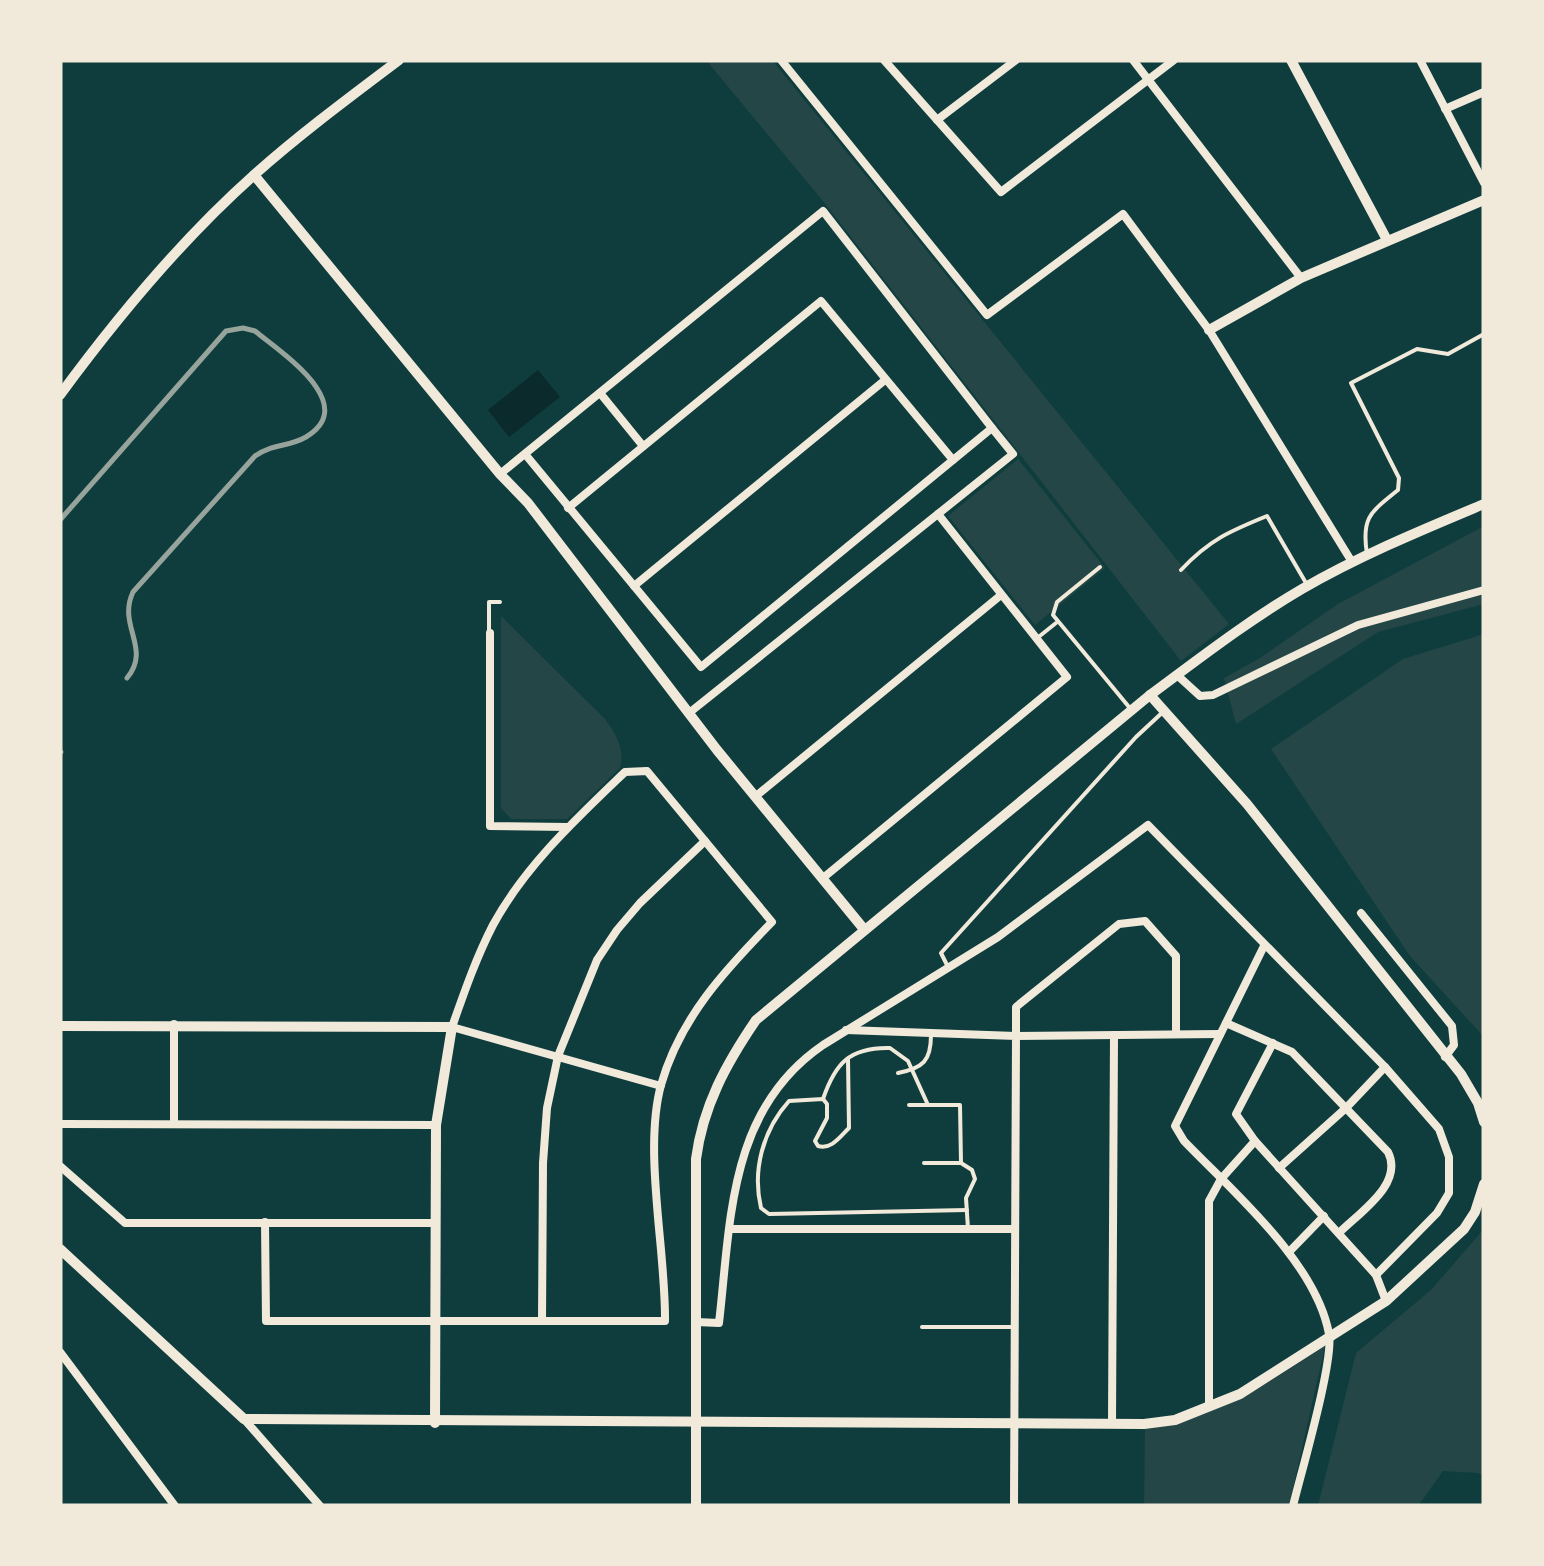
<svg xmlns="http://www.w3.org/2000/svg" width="1544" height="1566" font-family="'Open Sans',sans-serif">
	<rect width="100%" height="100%" fill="#0f3d3e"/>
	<g fill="#244646">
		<path d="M706 60H772L1229 624 1181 661 823 201Z"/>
		<path d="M1018 459 1105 568 1035 625 948 516Z"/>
		<path d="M1484 526V604L1378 632 1236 724 1224 678 1260 658 1338 604Z"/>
		<path d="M501 616 605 719C616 734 625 749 620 768L567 819H511L501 808Z"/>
		<path d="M1484 634V1037L1410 956 1271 749 1403 659Z"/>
		<path d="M1484 1229V1476L1478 1473 1443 1471 1418 1506H1318L1356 1353 1431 1290Z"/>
		<path d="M1325 1346 1289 1506H1144L1145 1428C1214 1420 1267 1383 1325 1346Z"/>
	</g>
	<path fill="#0a2a2b" d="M538 370 560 397 509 437 488 410Z"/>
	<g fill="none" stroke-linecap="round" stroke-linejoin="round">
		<g stroke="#f1e9da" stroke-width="4">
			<path d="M1367 554C1361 517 1371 512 1398 490L1399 478 1351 383 1417 349 1448 354 1484 334"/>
			<path d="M1100 567 1057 602 1053 615 1129 707"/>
			<path d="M1181 570C1209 540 1230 531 1267 516L1306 583"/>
			<path d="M489 631V602H500"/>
			<path d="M1036 639 1056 623"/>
			<path d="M948 967 941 953 1136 737 1164 711"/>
			<path d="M848 1059 849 1128C840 1137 831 1150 818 1146L815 1141 827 1118V1104L823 1099 789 1101C763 1130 752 1170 761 1208L769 1214 967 1210"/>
			<path d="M898 1073C923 1068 931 1061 931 1035"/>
			<path d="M823 1099C835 1064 849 1047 890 1048L908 1061 928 1105"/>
			<path d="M909 1105H960L961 1163 972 1170 975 1179 966 1198 968 1229"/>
			<path d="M924 1163H961"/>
			<path d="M922 1327H1012"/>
		</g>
		<g stroke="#f1e9da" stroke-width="8">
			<path d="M781 60 987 315 1123 214 1209 330 1352 562"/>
			<path d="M884 60 1001 192 1174 60"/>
			<path d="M1133 60 1301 278"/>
			<path d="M1420 60 1484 183"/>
			<path d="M1445 109 1484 92"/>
			<path d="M937 120 1016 60"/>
			<path d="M600 393 643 446"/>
			<path d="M500 474 823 211 992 428 701 667 525 454"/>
			<path d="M568 508 821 301 953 460"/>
			<path d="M634 586 885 380"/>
			<path d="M490 633V826L568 827"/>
			<path d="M1177 675 1200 696 1213 695 1358 625 1484 590"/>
			<path d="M689 713 1013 454 992 428"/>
			<path d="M756 796 1001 595"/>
			<path d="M823 878 1067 677 938 514"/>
			<path d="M1361 913 1452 1026 1454 1045 1445 1057"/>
			<path d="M1264 946 1175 1126 1184 1141C1233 1192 1316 1262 1329 1334 1334 1361 1301 1473 1293 1506"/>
			<path d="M1226 1023 1292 1052 1388 1152C1404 1184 1360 1212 1339 1233"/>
			<path d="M174 1024V1122"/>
			<path d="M846 1030 1016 1036 1014 1506"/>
			<path d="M1176 1034V956L1145 921 1119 924 1016 1007V1036L1220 1034"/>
			<path d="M1273 1043 1236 1114 1255 1141 1376 1275 1386 1301"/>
			<path d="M60 1124 436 1125"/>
			<path d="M60 1166 125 1223H435"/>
			<path d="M1279 1168 1346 1108 1385 1067"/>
			<path d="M265 1222 266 1321H665C666 1251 643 1151 661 1085 680 1018 725 970 772 922L647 771 625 772C577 818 525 866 493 925 476 958 464 993 452 1027L661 1086"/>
			<path d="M730 1229H1014"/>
			<path d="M1289 1252 1324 1216"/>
			<path d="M542 1321 543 1163 547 1108 558 1056 597 960 617 930 640 903 705 841"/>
			<path d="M696 1322 719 1323C731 1220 728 1110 823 1045L998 937 1148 825 1385 1067 1439 1129 1449 1157V1193L1437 1213 1376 1275"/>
			<path d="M60 1352 175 1506"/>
			<path d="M1209 1407V1201L1221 1179 1255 1141"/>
			<path d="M244 1419 320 1506"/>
			<path d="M1112 1424 1114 1035"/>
		</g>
		<g stroke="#f1e9da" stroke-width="10">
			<path d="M1291 60 1387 240"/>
			<path d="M254 175 500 474 528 503 717 750 863 928"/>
			<path d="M1209 330 1301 278 1484 200"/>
			<path d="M60 395C118 316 181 240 254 175 300 134 350 97 399 60"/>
			<path d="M1150 695 1247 804 1461 1074 1478 1103 1484 1122"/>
			<path d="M60 1026 452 1027 436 1125 435 1423"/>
			<path d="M60 1249 244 1419 1144 1424 1175 1420 1240 1394 1386 1301 1464 1229 1475 1212 1484 1184"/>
			<path d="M696 1506V1159C703 1106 726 1064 756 1020L1150 695C1200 658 1249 620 1302 589 1361 555 1422 530 1484 504"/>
		</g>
		<g stroke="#97a49c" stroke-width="5">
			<path d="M60 520 226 331 243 328 255 331C280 352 361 404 306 437 289 447 271 444 255 456L133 592C117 626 152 648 127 678"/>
			<path d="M60 753 61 752"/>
		</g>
	</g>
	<rect width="1544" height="1566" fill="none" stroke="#f1e9da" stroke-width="125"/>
</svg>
